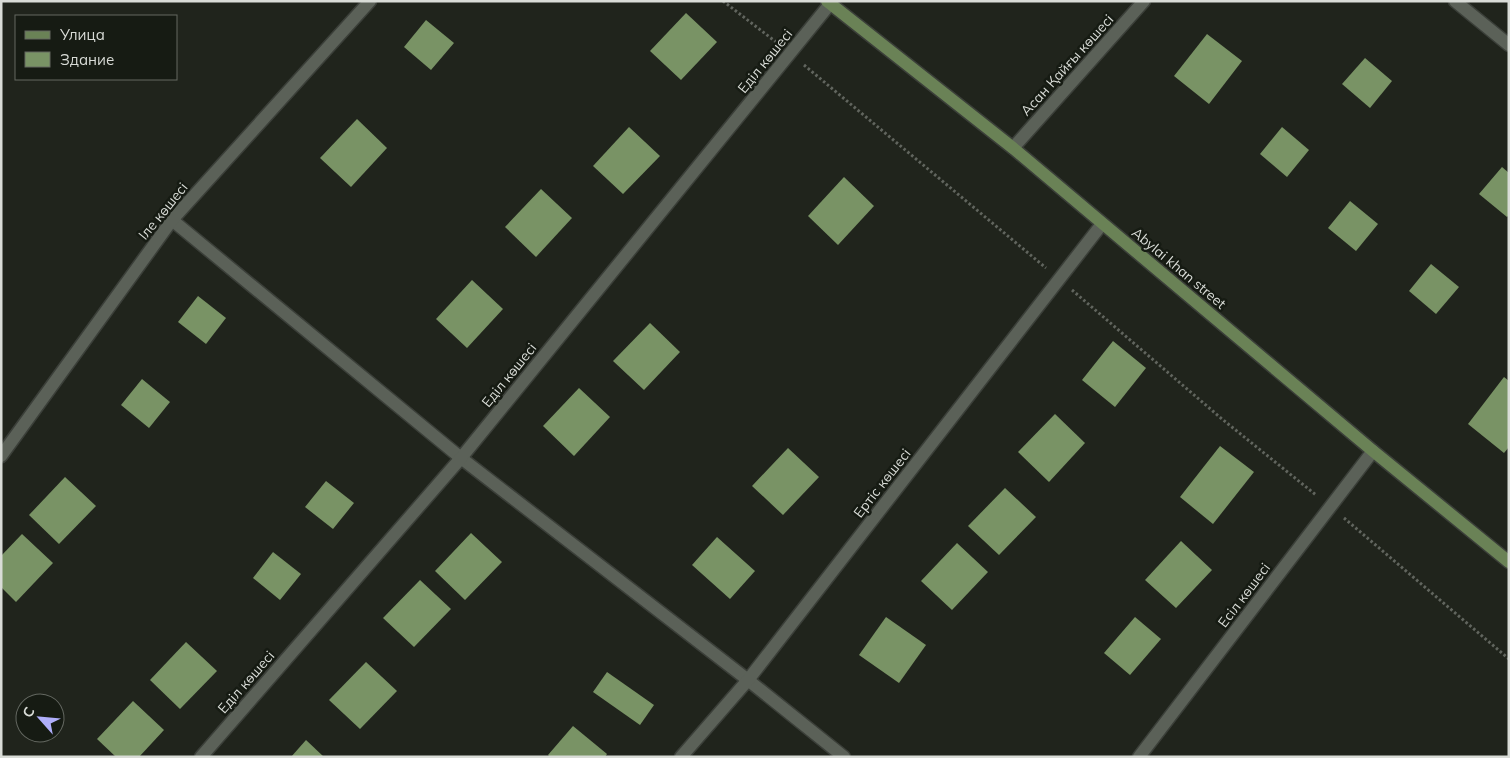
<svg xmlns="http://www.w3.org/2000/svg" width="1510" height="758" font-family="Mulish,sans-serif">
	<rect width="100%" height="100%" fill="#20241c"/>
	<g fill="#799365">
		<path d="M686 13 717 42 681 80 650 51Z"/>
		<path d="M426 20 454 43 431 70 404 47Z"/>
		<path d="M1207 34 1242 61 1209 104 1174 76Z"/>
		<path d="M1365 58 1392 81 1370 108 1342 84Z"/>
		<path d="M357 119 387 148 351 187 320 158Z"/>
		<path d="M629 127 660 156 623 194 593 166Z"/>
		<path d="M1282 127 1309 150 1287 177 1260 154Z"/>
		<path d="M1502 167 1509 173V215L1507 217 1479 194Z"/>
		<path d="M844 177 874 206 838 245 808 216Z"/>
		<path d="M541 189 572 218 536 257 505 227Z"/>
		<path d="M1350 201 1378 224 1356 251 1328 228Z"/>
		<path d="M1431 264 1459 287 1436 314 1409 291Z"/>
		<path d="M472 280 503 309 467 348 436 319Z"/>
		<path d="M198 296 226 318 206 344 178 322Z"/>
		<path d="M650 323 680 352 644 390 613 361Z"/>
		<path d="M1113 341 1146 368 1115 407 1082 380Z"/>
		<path d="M1504 377 1509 381V447L1504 453 1468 424Z"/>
		<path d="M142 379 170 402 149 428 121 405Z"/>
		<path d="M579 388 610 417 574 456 543 426Z"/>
		<path d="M1055 414 1085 443 1049 482 1018 452Z"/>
		<path d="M1220 446 1254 472 1213 524 1180 497Z"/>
		<path d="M788 448 819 477 783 515 752 486Z"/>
		<path d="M65 477 96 506 59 544 29 515Z"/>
		<path d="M326 481 354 503 333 529 305 507Z"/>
		<path d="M1005 488 1036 517 999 555 968 526Z"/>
		<path d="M471 533 502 562 465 600 435 571Z"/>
		<path d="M22 534 53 563 16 602 1 587V556Z"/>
		<path d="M717 537 755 571 730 599 692 565Z"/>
		<path d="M1181 541 1212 570 1176 608 1145 580Z"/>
		<path d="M957 543 988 572 952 610 921 581Z"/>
		<path d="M273 552 301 574 280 600 253 578Z"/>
		<path d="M420 580 451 609 414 647 383 618Z"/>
		<path d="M886 617 926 645 899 683 859 655Z"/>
		<path d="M1135 617 1161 639 1130 675 1104 653Z"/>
		<path d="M186 642 217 671 180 709 150 680Z"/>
		<path d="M366 662 397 691 360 729 329 700Z"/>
		<path d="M607 672 654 705 640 725 593 692Z"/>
		<path d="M133 701 164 730 139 757H116L97 739Z"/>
		<path d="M573 726 607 754 605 757H550L548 755Z"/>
		<path d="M306 740 324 757H291Z"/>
	</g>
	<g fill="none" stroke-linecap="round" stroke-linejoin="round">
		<g stroke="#3b3f39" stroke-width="15">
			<path id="lane" d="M1013 148 1144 1"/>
		</g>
		<g stroke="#3b3f39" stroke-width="15">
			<g id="street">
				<path d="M1455 1 1509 45"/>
				<path d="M172 220 461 458 748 680 844 757"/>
				<path d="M1 456 172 220 370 1"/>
				<path d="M201 757 461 458 830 4"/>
				<path d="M681 757 748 680 1102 224"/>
				<path d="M1139 757 1373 451"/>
			</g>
		</g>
		<g stroke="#3b3f39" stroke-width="15">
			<path id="secondary" d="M827 1 1013 148 1373 451 1509 562"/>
		</g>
		<g stroke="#61655e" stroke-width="3" stroke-dasharray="2.5 2.5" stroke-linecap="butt">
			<path d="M723 1 776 42"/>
			<path d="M804 65 1046 268"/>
			<path d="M1072 290 1222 419 1316 495"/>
			<path d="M1344 518 1509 659"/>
		</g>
		<use href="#lane" stroke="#5b6158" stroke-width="12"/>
		<use href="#street" stroke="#5b6158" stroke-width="12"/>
		<use href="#secondary" stroke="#6a8256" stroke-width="12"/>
	</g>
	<g text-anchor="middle" stroke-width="5" stroke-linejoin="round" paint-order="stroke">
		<g font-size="14" fill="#d9dcd7" stroke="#161b13">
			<text transform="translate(765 61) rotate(-51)" y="5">Еділ көшесі</text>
			<text transform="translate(1067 65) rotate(-48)" y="5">Асан Қайғы көшесі</text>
			<text transform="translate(163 211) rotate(-51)" y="5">Іле көшесі</text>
			<text transform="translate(1179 268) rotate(40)" y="5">Abylai khan street</text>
			<text transform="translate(509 375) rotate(-51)" y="5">Еділ көшесі</text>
			<text transform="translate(882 483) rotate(-52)" y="5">Ертіс көшесі</text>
			<text transform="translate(1244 595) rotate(-53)" y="5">Есіл көшесі</text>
			<text transform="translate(246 682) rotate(-49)" y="5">Еділ көшесі</text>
		</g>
	</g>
	<rect width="1510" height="758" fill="none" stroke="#d9dcd7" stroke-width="5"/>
	<rect x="15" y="15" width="162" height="65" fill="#161b13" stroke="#646861"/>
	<rect x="25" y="31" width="25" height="8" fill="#6a8256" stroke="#646861"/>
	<text x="60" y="40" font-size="15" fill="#d9dcd7">Улица</text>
	<rect x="25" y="52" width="25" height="15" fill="#799365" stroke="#646861"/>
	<text x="60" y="65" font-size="15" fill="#d9dcd7">Здание</text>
	<g transform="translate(40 718) rotate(297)"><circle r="24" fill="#161b13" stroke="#646861"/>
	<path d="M0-4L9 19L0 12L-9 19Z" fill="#afaefa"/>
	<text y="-8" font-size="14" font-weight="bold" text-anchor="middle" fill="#d9dcd7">С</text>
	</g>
</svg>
